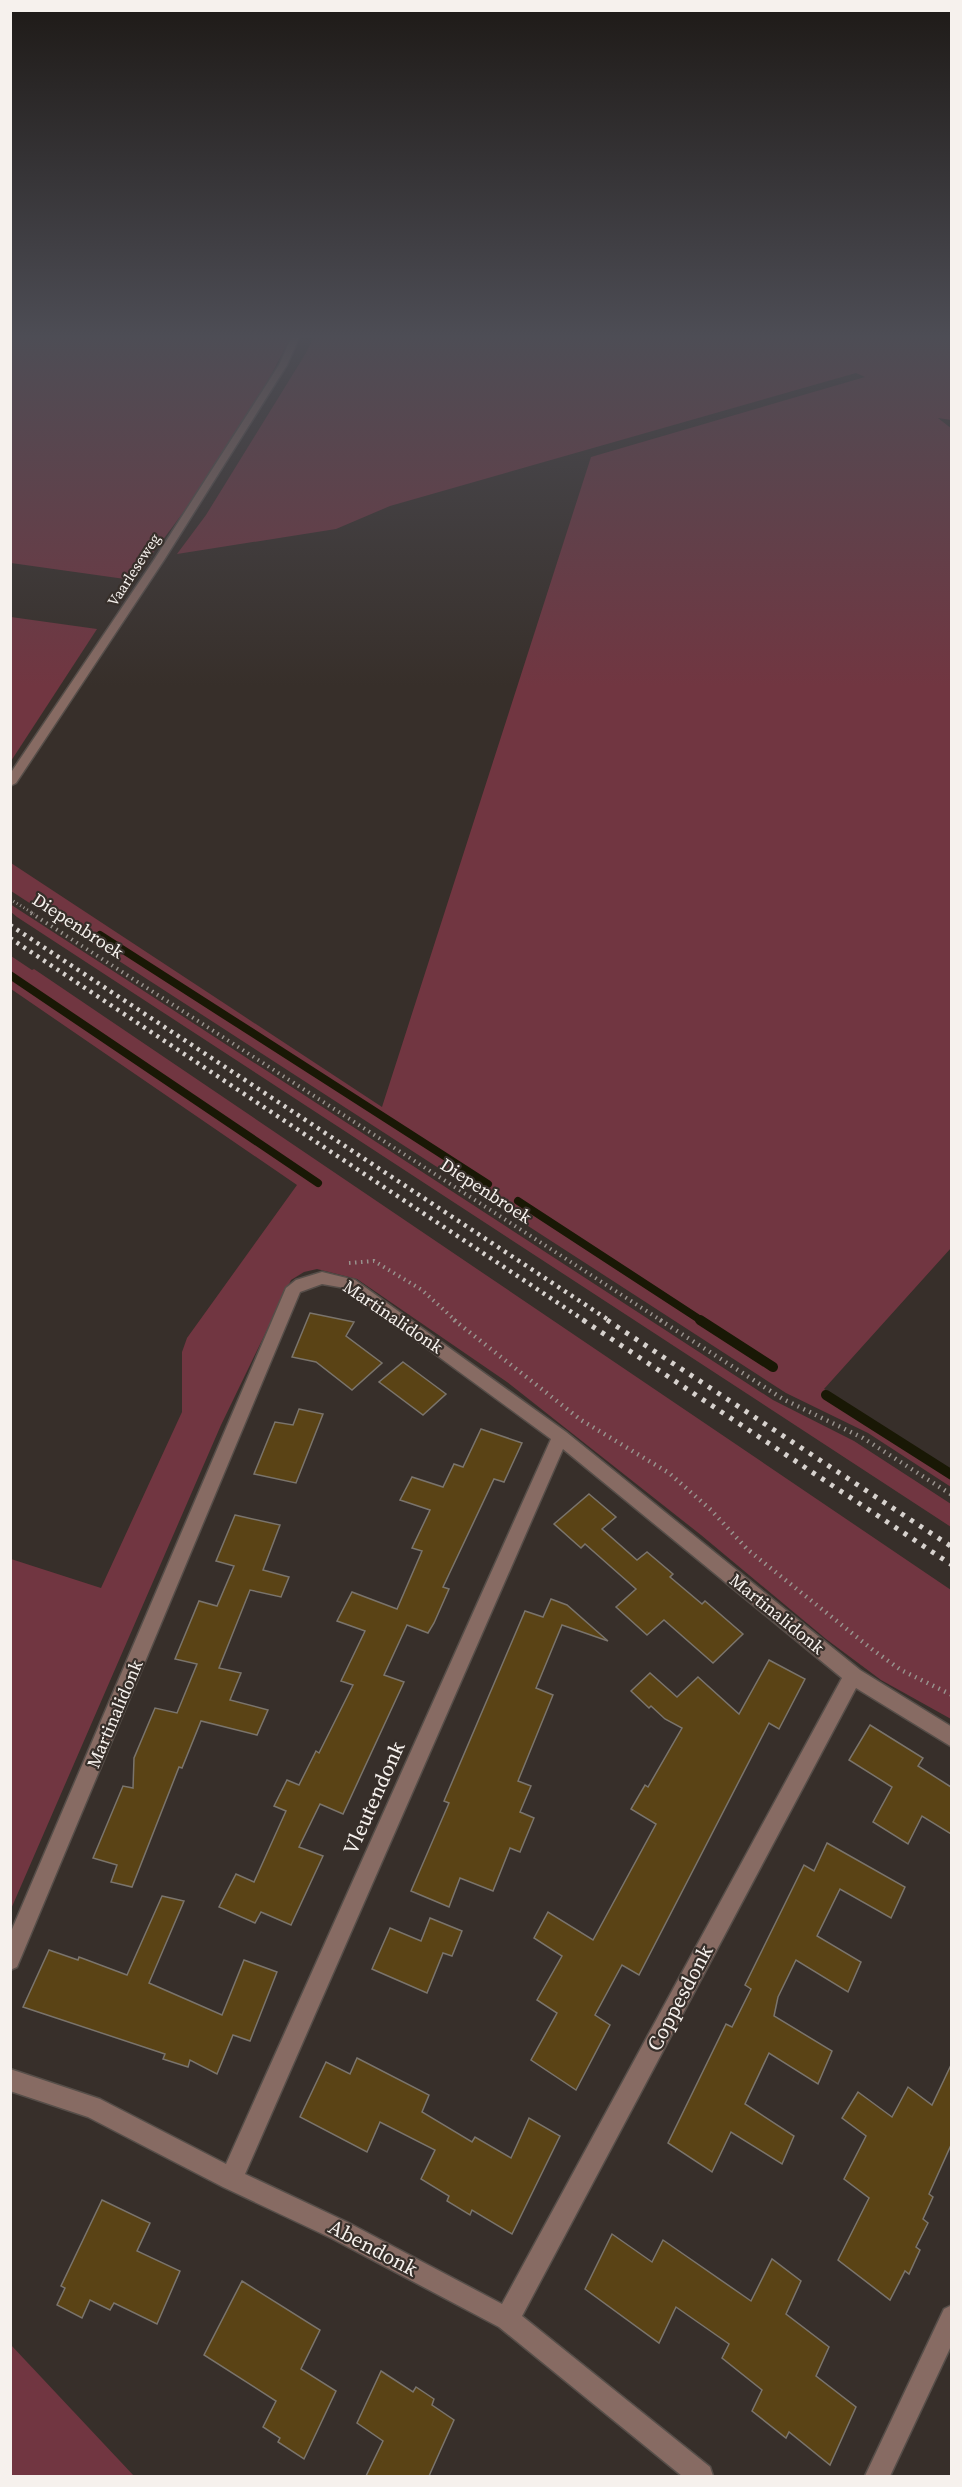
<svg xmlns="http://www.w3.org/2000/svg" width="962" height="2487" font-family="'Source Serif 4',serif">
	<rect width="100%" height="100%" fill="#372f2a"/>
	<g fill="#713641">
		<path d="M10 338H290C248 424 191 505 132 580L11 563Z"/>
		<path d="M313 338H951V420L938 418 952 429 951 1248 824 1389 951 1471V1487L868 1433 786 1393 11 891V863L382 1107 591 457 865 377 856 373 390 506 336 529 177 554 206 515 306 353Z"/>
		<path d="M11 617 97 629 11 761 10 617Z"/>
		<path d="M10 904 773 1400 854 1441 951 1504V1527L17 917 11 912Z"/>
		<path d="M11 956 32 970 34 969 951 1590V1719L881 1680 826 1639 701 1535 507 1382 357 1279 317 1269 304 1272 291 1280 221 1425 11 1909V1559L101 1588 182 1412V1352L187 1338 297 1185 11 989Z"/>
		<path d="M10 2345H11L134 2476H11Z"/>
	</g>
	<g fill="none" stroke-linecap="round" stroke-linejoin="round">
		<g stroke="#191805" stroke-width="8">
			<path d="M100 935 488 1184"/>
			<path d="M10 975 318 1183"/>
			<path d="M518 1201 702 1321"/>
		</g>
		<g stroke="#191805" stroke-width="10">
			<path d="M700 1320 773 1367"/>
			<path d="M826 1395 952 1475"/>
		</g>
	</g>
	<g fill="#5a4315" stroke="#7a746c" stroke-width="1.5">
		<path d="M310 1313 354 1322 346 1336 382 1363 352 1390 316 1362 292 1357Z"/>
		<path d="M403 1362 446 1394 423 1415 379 1382Z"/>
		<path d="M299 1409 323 1414 296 1483 254 1474 275 1422 293 1425Z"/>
		<path d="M481 1429 522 1443 504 1482 494 1479 443 1587 449 1589 434 1623 428 1633 407 1625 384 1675 404 1682 343 1814 320 1804 299 1847 323 1856 291 1925 261 1912 255 1923 219 1907 236 1874 254 1882 286 1811 274 1806 287 1780 299 1785 316 1751 319 1753 353 1685 341 1681 365 1631 337 1621 352 1592 397 1609 422 1551 412 1548 430 1510 400 1500 412 1477 443 1487 454 1464 463 1467Z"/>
		<path d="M589 1494 616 1517 602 1529 637 1560 647 1552 673 1574 670 1577 702 1604 705 1601 743 1634 713 1663 664 1620 647 1635 616 1607 636 1589 585 1544 581 1548 554 1524Z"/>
		<path d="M235 1515 280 1525 263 1570 289 1577 281 1597 250 1590 219 1668 241 1673 230 1700 268 1710 257 1735 201 1721 182 1768 179 1767 132 1887 111 1882 117 1865 93 1858 123 1786 133 1788 134 1758 155 1708 177 1713 197 1664 175 1659 199 1601 217 1606 234 1566 216 1561Z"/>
		<path d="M551 1599 567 1605 608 1641 562 1625 536 1688 553 1695 518 1781 531 1786 520 1812 534 1818 520 1852 510 1848 493 1891 460 1878 449 1907 411 1891 449 1803 444 1801 525 1611 543 1617Z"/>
		<path d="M769 1660 805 1679 779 1729 769 1723 639 1975 622 1965 595 2015 610 2025 576 2090 531 2060 557 2013 537 2000 562 1956 534 1938 548 1912 593 1940 656 1824 631 1809 645 1785 648 1787 682 1728 665 1719 651 1706 649 1708 631 1691 650 1673 677 1697 698 1677 739 1714Z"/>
		<path d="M870 1725 923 1758 918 1766 951 1787V1834L922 1816 908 1844 873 1822 892 1787 849 1760Z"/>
		<path d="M827 1843 905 1887 891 1918 840 1889 817 1936 861 1962 848 1992 796 1960 778 1997 774 2016 832 2051 818 2084 769 2053 745 2104 794 2136 782 2164 731 2132 712 2172 668 2143 726 2024 732 2027 751 1989 745 1985 804 1865 814 1871Z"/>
		<path d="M162 1896 184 1901 149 1983 222 2015 244 1960 277 1972 250 2041 233 2035 217 2074 190 2060 188 2067 163 2059 165 2054 23 2007 49 1950 78 1960 79 1957 127 1975Z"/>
		<path d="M430 1918 462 1931 452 1956 443 1953 427 1993 372 1969 390 1928 421 1941Z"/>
		<path d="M357 2058 429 2095 422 2112 472 2142 475 2137 511 2158 529 2118 560 2136 512 2234 472 2210 470 2215 447 2201 449 2196 421 2179 435 2150 380 2122 367 2152 300 2117 326 2062 350 2074Z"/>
		<path d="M951 2065V2145L929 2194 933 2197 923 2219 928 2223 916 2247 920 2250 909 2274 905 2271 890 2300 838 2260 869 2198 844 2179 866 2136 842 2118 858 2092 892 2117 908 2087 932 2105Z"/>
		<path d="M102 2200 150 2223 137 2251 180 2271 157 2324 114 2303 110 2310 90 2300 82 2318 57 2305 65 2288 61 2286Z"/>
		<path d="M612 2234 652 2262 663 2240 751 2301 772 2259 801 2281 786 2314 829 2347 816 2376 856 2407 830 2465 789 2432 786 2438 752 2411 762 2390 722 2358 729 2344 676 2307 659 2343 585 2289Z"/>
		<path d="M242 2281 320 2330 301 2369 336 2391 304 2459 278 2442 280 2438 263 2427 276 2401 204 2355Z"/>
		<path d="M381 2371 413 2392 416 2387 434 2399 432 2405 454 2420 429 2476H366L383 2441 357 2423Z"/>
	</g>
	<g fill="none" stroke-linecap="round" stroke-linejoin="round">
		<g stroke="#564e49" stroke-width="3">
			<g id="minor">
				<path d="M291 338H299L287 365 164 560 16 783 10 786V774L154 560 279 365Z"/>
				<path d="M322 1272 355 1280 566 1432 860 1670 952 1727V1747L856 1688 522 2316 710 2467 713 2476H682L499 2327 331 2238 223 2187 88 2117 10 2091V2069L100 2099 226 2164 551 1439 345 1288 322 1284 300 1292 17 1967 10 1970V1934L286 1288 296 1280ZM563 1449 842 1678 502 2304 347 2222 245 2174Z"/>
				<path d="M952 2305V2344L890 2476H865L944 2309Z"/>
			</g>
		</g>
		<path stroke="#98928d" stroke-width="3" stroke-dasharray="1 3" stroke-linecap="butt" d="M10 899 34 914"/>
		<g stroke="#98928d" stroke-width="4" stroke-dasharray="1.5 4.5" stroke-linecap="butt">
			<path d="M31 913 662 1321"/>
			<path d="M349 1263 374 1261 422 1290 456 1321"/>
		</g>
		<g stroke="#98928d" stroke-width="4.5" stroke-dasharray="1.5 5" stroke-linecap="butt">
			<path d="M454 1320 581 1420 669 1473 711 1510 748 1550 873 1650 901 1670 952 1695"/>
			<path d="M660 1320 783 1399 863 1438 952 1495"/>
		</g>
		<use href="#minor" fill="#876b63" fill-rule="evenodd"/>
		<g stroke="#d7d2ce" stroke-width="4.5" stroke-dasharray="3 5" stroke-linecap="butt">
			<path d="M10 925 610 1321"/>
			<path d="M10 938 585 1321"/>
		</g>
		<g stroke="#d7d2ce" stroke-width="5" stroke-dasharray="4 7" stroke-linecap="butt">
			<path d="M583 1320 952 1565"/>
			<path d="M607 1320 952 1547"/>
		</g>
	</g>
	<linearGradient id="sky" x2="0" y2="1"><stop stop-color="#1e1a17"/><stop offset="0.49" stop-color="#4d4d55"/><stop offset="1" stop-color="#4d4d55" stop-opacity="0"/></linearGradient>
	<rect width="962" height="686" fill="url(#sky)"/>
	<g text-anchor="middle" stroke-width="4.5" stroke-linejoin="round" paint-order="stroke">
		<g font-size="15" fill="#f6f1ed" stroke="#372f2a">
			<text transform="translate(134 570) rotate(-57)" y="5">Vaarleseweg</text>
		</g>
		<g font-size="18" fill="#f6f1ed" stroke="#372f2a">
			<text transform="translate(78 926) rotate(33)" y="6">Diepenbroek</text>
			<text transform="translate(486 1191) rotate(33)" y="6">Diepenbroek</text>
			<text transform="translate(393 1317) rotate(34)" y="6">Martinalidonk</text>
			<text transform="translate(777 1614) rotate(39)" y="6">Martinalidonk</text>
			<text transform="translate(115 1714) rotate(-67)" y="6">Martinalidonk</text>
		</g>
		<g font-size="21" fill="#f6f1ed" stroke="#372f2a">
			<text transform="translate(374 1798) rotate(-66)" y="7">Vleutendonk</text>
			<text transform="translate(680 1998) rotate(-62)" y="7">Coppesdonk</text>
			<text transform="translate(373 2248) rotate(28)" y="7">Abendonk</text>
		</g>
	</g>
	<rect width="962" height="2487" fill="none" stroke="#f6f1ed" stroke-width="24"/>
</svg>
